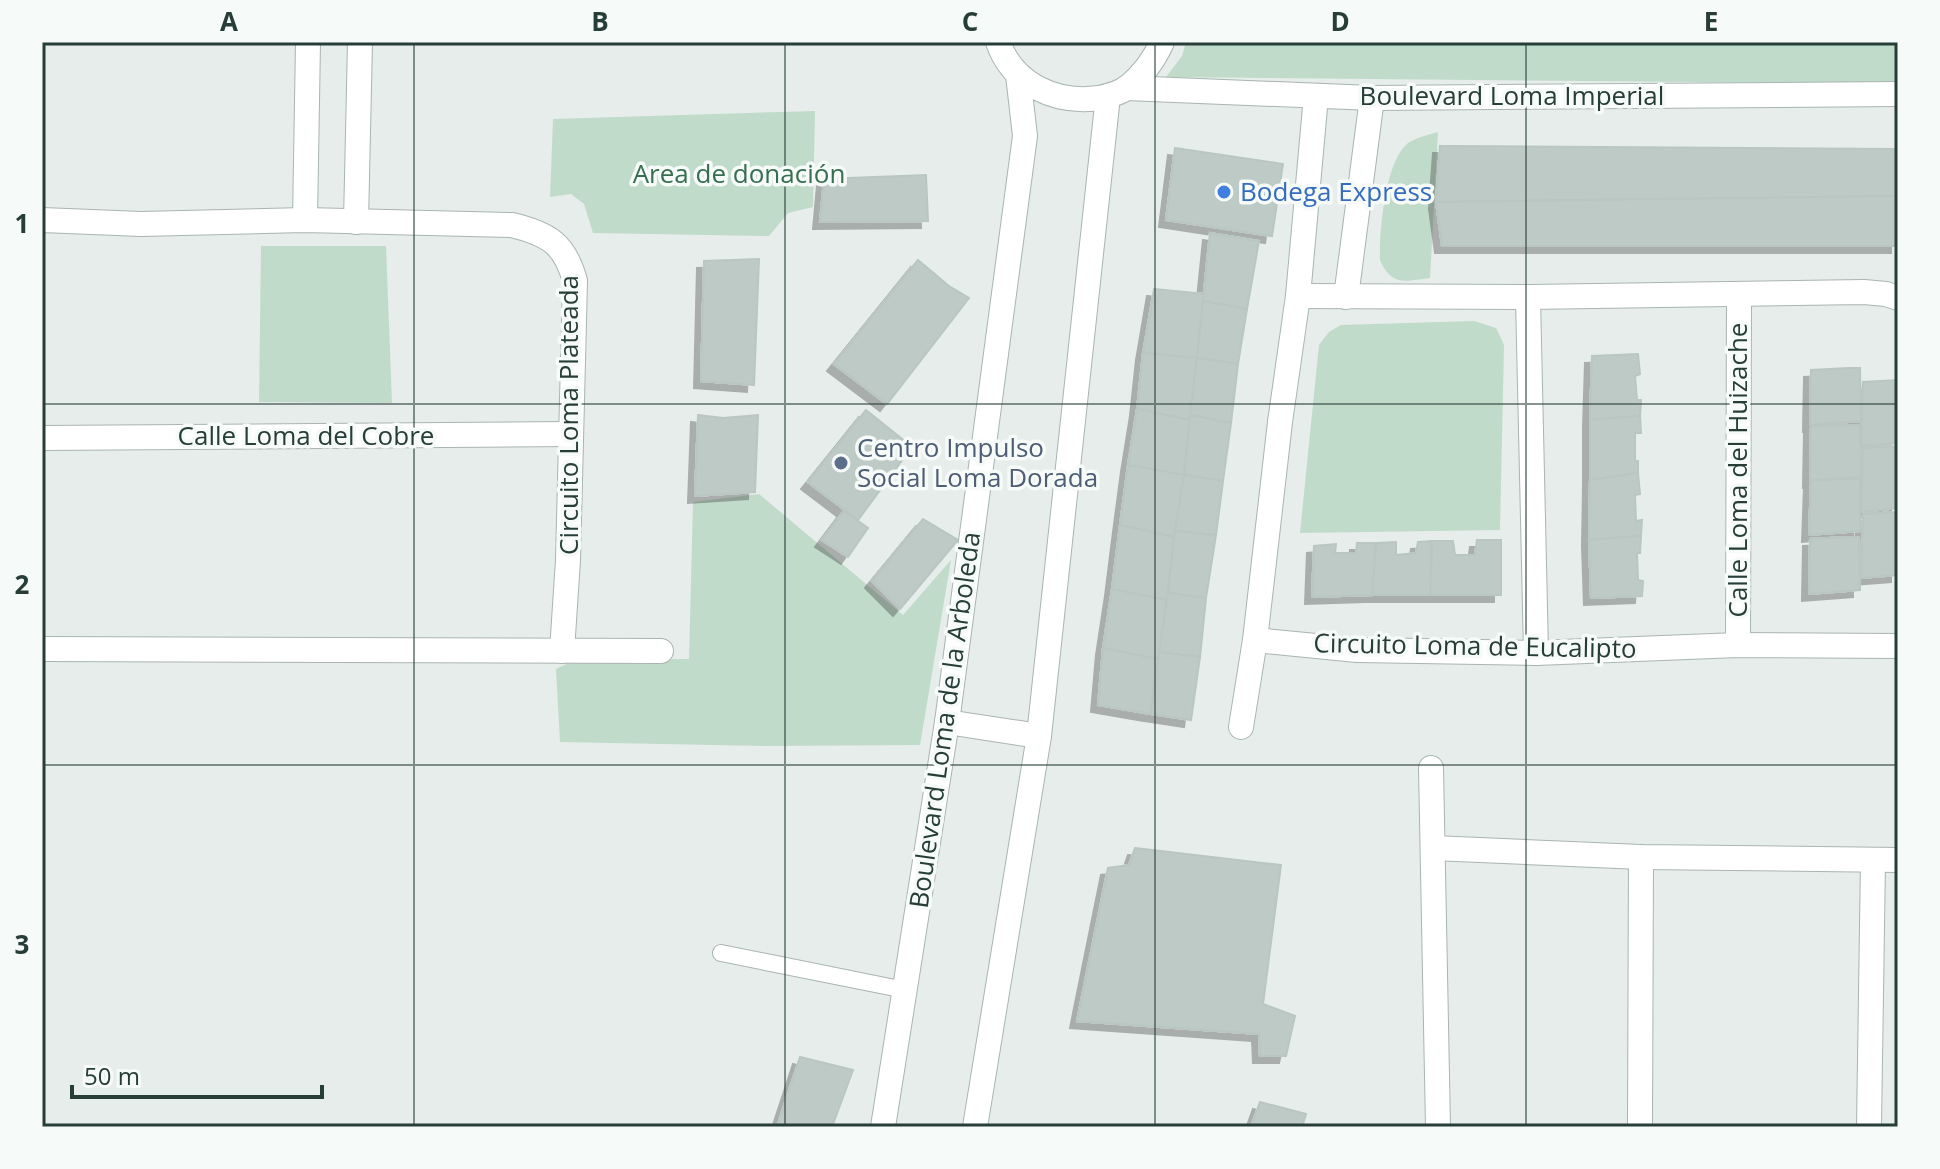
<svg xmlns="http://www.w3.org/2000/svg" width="1940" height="1169" font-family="'Open Sans',sans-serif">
	<defs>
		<filter id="shadow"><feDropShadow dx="-7" dy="7" stdDeviation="0" flood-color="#0004"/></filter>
	</defs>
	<rect width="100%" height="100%" fill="#e6edea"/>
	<g fill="#c1dbca">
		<path d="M1186 42H1898V84L1166 77 1182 56Z"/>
		<path d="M815 111 813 207 788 213 769 236 593 233 584 204 571 194 550 197 553 119Z"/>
		<path d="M1438 132 1430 278C1405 281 1392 287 1380 260 1379 232 1385 161 1408 143 1417 137 1428 135 1438 132Z"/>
		<path d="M261 246H386L392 403 259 402Z"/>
		<path d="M1474 321 1496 328 1504 345 1500 530 1300 533 1319 345 1329 332 1341 325Z"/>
		<path d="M759 494 903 615 951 560 920 745 766 746 560 742 556 669 575 660 689 659 693 502Z"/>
	</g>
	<g fill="#becac6" stroke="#b9c6c1" stroke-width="2" filter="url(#shadow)">
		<path d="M1440 146 1898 149V196L1436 202Z"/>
		<path d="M1175 148 1283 164 1272 236 1166 220Z"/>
		<path d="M926 175 928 221 820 222 824 179Z"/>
		<path d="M1898 196V246H1442L1436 202Z"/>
		<path d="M1210 233 1259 241 1247 309 1203 301Z"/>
		<path d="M759 259 754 385 701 381 704 261Z"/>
		<path d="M918 260 949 286 969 298 887 404 834 364Z"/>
		<path d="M1154 289 1204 294 1197 358 1143 353Z"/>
		<path d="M1203 301 1247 309 1238 364 1197 358Z"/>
		<path d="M1143 353 1197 358 1190 420 1137 409Z"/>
		<path d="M1638 354 1640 374 1635 376 1637 400H1641L1640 416 1590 420 1592 356Z"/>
		<path d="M1197 358 1238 364 1231 423 1190 415Z"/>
		<path d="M1849 368H1860L1861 421 1810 425 1811 370Z"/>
		<path d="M1898 380V443L1861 446 1863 382Z"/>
		<path d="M1137 409 1190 420 1184 475 1128 465Z"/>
		<path d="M866 410 912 447 858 520 808 482Z"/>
		<path d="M698 415 723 418 758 415 755 492 695 496Z"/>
		<path d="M1190 415 1231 423 1223 481 1184 475Z"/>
		<path d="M1640 416 1641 433H1635V461H1638V473L1590 480V420Z"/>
		<path d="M1849 425H1860L1861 477 1810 481 1811 426Z"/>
		<path d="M1898 446V508L1861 512 1863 448Z"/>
		<path d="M1128 465 1184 475 1174 537 1120 525Z"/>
		<path d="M1638 473 1640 494 1635 495 1636 521 1642 520 1641 536 1589 540 1590 480Z"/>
		<path d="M1184 475 1223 481 1216 535 1175 531Z"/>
		<path d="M1849 479H1860V531L1809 535 1811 480Z"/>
		<path d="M844 511 868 528 848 557 822 540Z"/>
		<path d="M1898 512V575L1861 578 1863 514Z"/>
		<path d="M923 519 958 540 900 609 872 581Z"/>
		<path d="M1120 525 1174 537 1167 600 1112 589Z"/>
		<path d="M1175 531 1216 535 1206 598 1168 593Z"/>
		<path d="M1641 536 1640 553H1637L1638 580 1643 581 1642 596 1591 598 1589 540Z"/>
		<path d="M1848 537H1859L1860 590 1809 594 1810 539Z"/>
		<path d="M1477 540H1501V595H1430L1432 541H1453L1455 555H1475Z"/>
		<path d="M1432 541 1430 595H1372L1376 543 1396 542V555L1416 553 1418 542Z"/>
		<path d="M1357 543H1376L1372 595 1312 597 1314 546 1336 544 1335 553H1356Z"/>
		<path d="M1112 589 1167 600 1158 659 1103 648Z"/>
		<path d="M1168 593 1206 598 1200 657 1159 652Z"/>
		<path d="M1103 648 1158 659 1151 714 1098 705Z"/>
		<path d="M1159 652 1200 657 1191 720 1151 714Z"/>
		<path d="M1135 848 1281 865 1263 1004 1295 1016 1286 1056H1260L1259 1034 1077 1021 1108 868 1129 865Z"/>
		<path d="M800 1057 853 1070 832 1127H777Z"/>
		<path d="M1260 1102 1306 1114 1302 1127H1251Z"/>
	</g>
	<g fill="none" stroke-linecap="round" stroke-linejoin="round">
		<g stroke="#a9b5b1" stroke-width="18">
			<path id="lane" d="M721 953 905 990"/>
		</g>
		<g stroke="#a9b5b1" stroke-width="26">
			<g id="street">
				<path d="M998 42C1013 85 1056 104 1099 98 1109 96 1120 93 1128 87 1144 74 1154 60 1162 42"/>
				<path d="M1126 88 1372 98 1898 94"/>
				<path d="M42 220 141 224 305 220 512 225C549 234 565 244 575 281L568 560 562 651"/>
				<path d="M305 220 308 42"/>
				<path d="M356 222 360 42"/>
				<path d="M1298 296 1528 297 1864 292 1886 294 1898 298"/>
				<path d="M1346 297 1372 98"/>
				<path d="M1528 297 1536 653"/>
				<path d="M42 438 570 434"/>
				<path d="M1255 640 1357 650 1536 653 1738 645 1898 646"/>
				<path d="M1738 645 1739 294"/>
				<path d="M42 649 661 651"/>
				<path d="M947 722 1039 736"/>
				<path d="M1241 727 1255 640 1280 422 1298 296 1316 96"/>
				<path d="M1431 768 1438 1127"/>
				<path d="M1433 848 1641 857 1898 860"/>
				<path d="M883 1127 947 722 1025 136 1018 75"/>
				<path d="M975 1127 1039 736 1108 96"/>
				<path d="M1640 1127 1641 857"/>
				<path d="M1869 1127 1873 860"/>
			</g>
		</g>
		<use href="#lane" stroke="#fff" stroke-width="16"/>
		<use href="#street" stroke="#fff" stroke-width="24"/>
	</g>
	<path fill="none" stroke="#273d38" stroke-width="2" stroke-opacity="0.55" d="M414 42V1127M785 42V1127M1155 42V1127M1526 42V1127M42 404H1898M42 765H1898"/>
	<circle fill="#3f7fe0" stroke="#f6faf8" stroke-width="3" cx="1224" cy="192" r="8"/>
	<circle fill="#5c6f8a" stroke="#f6faf8" stroke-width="3" cx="841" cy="463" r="8"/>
	<g text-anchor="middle" stroke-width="7" stroke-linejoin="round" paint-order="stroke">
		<g font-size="26" fill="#273d38" stroke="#f6faf8">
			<text x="1512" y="105">Boulevard Loma Imperial</text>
			<text transform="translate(569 415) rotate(-90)" y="9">Circuito Loma Plateada</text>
			<text x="306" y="445">Calle Loma del Cobre</text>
			<text transform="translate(1738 470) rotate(-90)" y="9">Calle Loma del Huizache</text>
			<text transform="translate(1475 646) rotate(1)" y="9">Circuito Loma de Eucalipto</text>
			<text transform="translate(945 720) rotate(-82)" y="9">Boulevard Loma de la Arboleda</text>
		</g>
		<g font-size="26" fill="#356f4f" stroke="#f6faf8">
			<text x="739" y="183">Area de donación</text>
		</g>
		<g font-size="26" fill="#366cbe" stroke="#f6faf8" text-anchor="start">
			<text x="1240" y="201">Bodega Express</text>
		</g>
		<g font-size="26" fill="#4e5e75" stroke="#f6faf8" text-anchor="start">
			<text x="857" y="457">Centro Impulso<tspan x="857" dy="30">Social Loma Dorada</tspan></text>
		</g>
	</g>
	<rect width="1940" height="1169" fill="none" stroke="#f6faf8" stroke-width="88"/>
	<path d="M72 1085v12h250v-12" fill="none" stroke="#273d38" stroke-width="4"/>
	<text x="84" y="1085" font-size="24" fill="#273d38" stroke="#f6faf8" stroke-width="6" paint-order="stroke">50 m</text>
	<rect x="44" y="44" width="1852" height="1081" fill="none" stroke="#273d38" stroke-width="3"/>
	<g font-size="26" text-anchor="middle" font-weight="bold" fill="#273d38">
		<text x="229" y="31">A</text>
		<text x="600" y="31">B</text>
		<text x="970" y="31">C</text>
		<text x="1340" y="31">D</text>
		<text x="1711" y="31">E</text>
		<text x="22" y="233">1</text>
		<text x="22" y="594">2</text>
		<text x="22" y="954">3</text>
	</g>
</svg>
